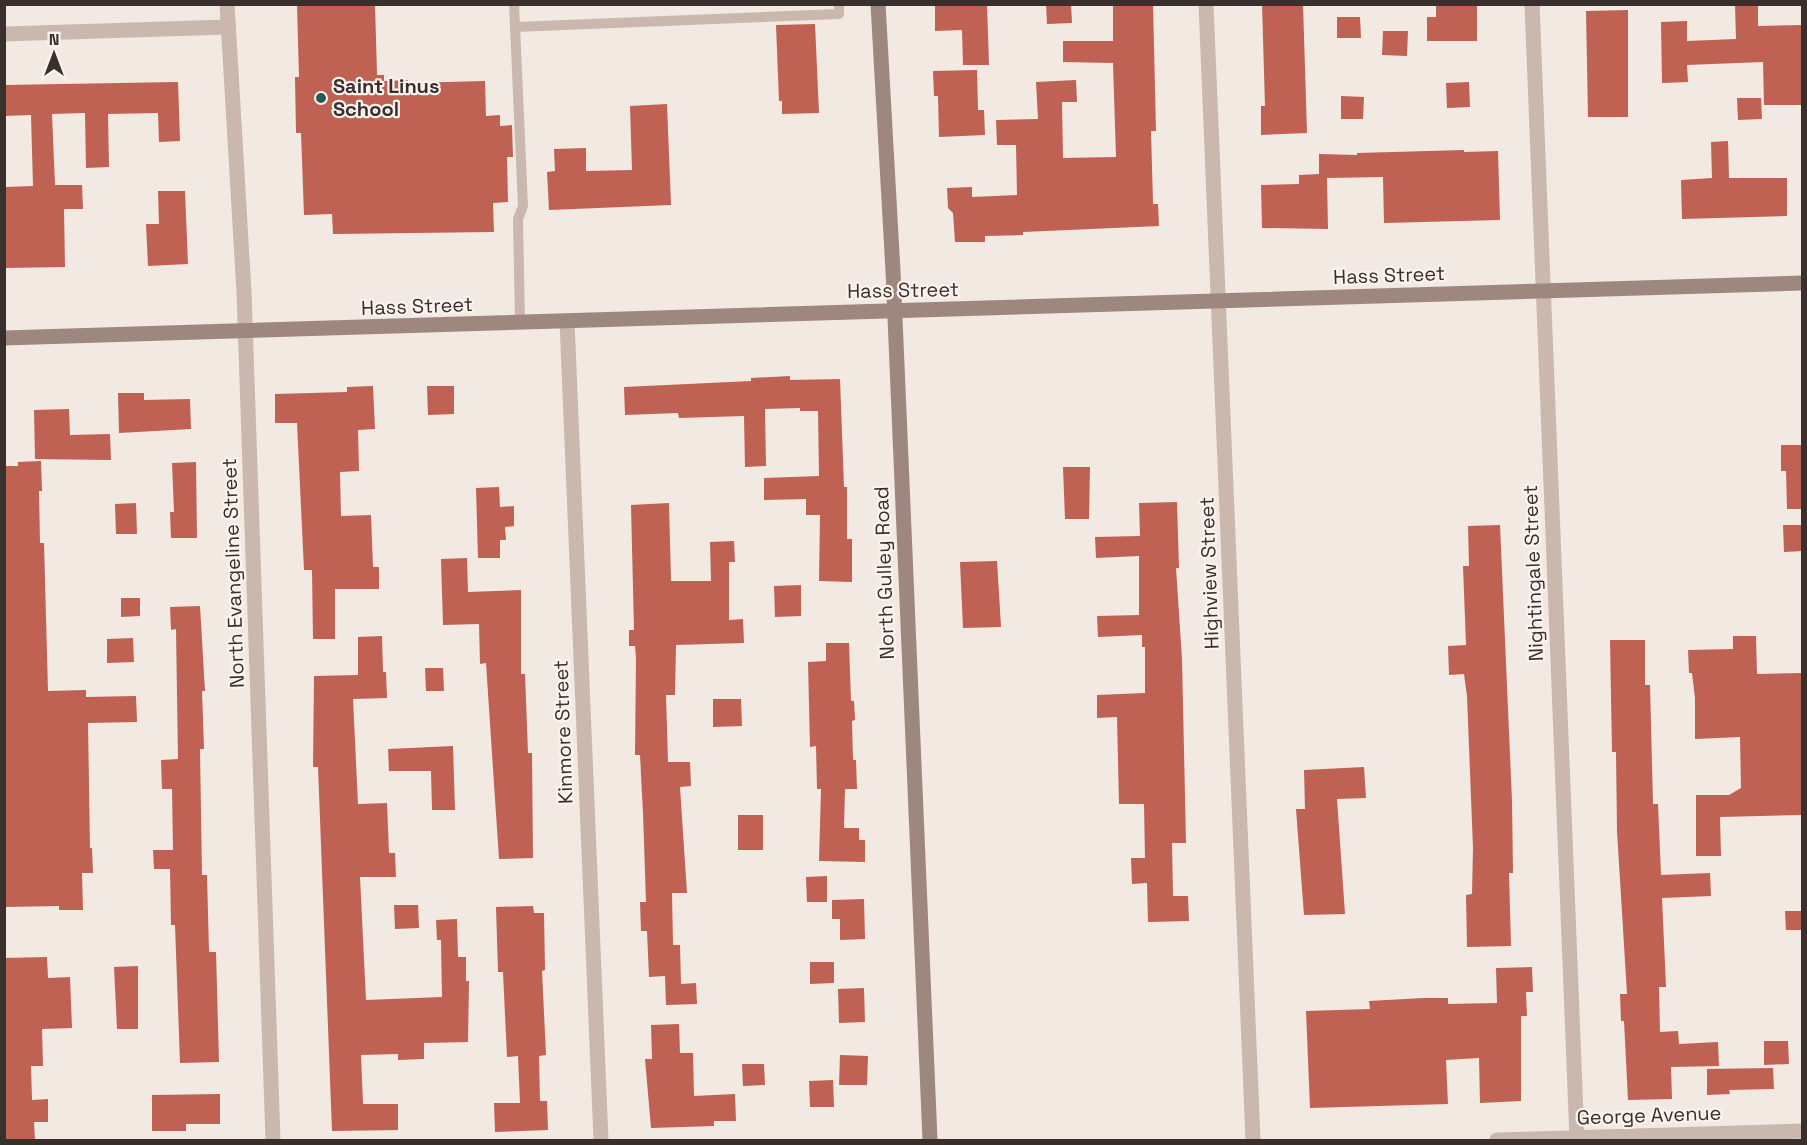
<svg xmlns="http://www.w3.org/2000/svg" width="1807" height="1145" font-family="'Space Grotesk',sans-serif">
	<rect width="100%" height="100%" fill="#f2e9e2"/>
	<g fill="#bf6153">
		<path d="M297 4H375L377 75H384V81L408 80V83L485 81 486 116 500 115V126L512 125 513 157H507L508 202 493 203 494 232 333 234 332 214 304 215 301 133H296L295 77H299Z"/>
		<path d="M935 4H987L989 65H963L962 30 935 31Z"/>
		<path d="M1046 4H1071L1072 23 1047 24Z"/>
		<path d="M1113 4H1153L1156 131H1151L1153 204H1158L1159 226 1023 232V235L985 236V242H955L953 213 948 208 947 188 972 187V197L1017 195 1016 145H997L996 120 1038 119 1036 82 1076 80 1077 102H1062L1063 158 1116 157 1113 63 1063 62V41H1113Z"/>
		<path d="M1262 4H1303L1307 133 1261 135V106H1265Z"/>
		<path d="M1436 4H1477V41H1427V17H1436Z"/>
		<path d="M1735 4H1758V26L1803 25V105H1764L1763 62 1687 65 1688 82 1662 83 1661 22 1687 21V41L1736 39Z"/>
		<path d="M1628 10V117H1588L1586 11Z"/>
		<path d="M1337 17H1360L1361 38H1337Z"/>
		<path d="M815 24 819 113 782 114V101H779L776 25Z"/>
		<path d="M1383 31H1408L1407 56 1382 55Z"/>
		<path d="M977 70 978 110H984L985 135 939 137 938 96H934L933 71Z"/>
		<path d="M178 82 180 141 159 142 158 113 108 114 109 167 86 168 85 113 52 114 55 185H82L83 209H64L65 267 4 268 5 187 33 186 31 115 4 116V85Z"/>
		<path d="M1469 82 1470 107 1447 108 1446 83Z"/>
		<path d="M1341 96 1364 97 1363 119H1341Z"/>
		<path d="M1737 98H1761L1762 119 1738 120Z"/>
		<path d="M667 104 671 205 549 210 547 172 555 171 554 149 586 148V171L632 170 630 106Z"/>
		<path d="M1728 141 1729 178H1787V216L1682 219 1681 180 1712 178 1711 142Z"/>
		<path d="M1464 150V152L1498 151 1500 220 1384 223 1383 177 1327 178 1328 229 1262 228 1261 185 1299 184V175L1319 174V154L1357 155V153Z"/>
		<path d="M158 191H185L188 264 148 266 146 224H159Z"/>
		<path d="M790 376V380L840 379 844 487H847V539H852V582L819 581 820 515H806V499L764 500V478L819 476 818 411H800V408L765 409 766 466 745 467 744 416 679 418 678 413 625 415 624 387 751 381V378Z"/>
		<path d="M373 386 375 429 358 430 359 471 340 472 341 516 371 515 373 567H379V589H335V639H313L312 570H304L297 423H275V394L347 392V387Z"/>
		<path d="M427 386H454V414L428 415Z"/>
		<path d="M118 393H144V400L190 399 191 429 119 433Z"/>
		<path d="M69 409 70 435 110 434 111 460 35 459 34 410Z"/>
		<path d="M1781 445H1803V509H1787L1786 471H1781Z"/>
		<path d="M41 461 42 491H39L40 543H44L48 691 86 690V697L136 696 137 722 88 723 90 848H92L93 873H82L83 910H59V906L4 907V466H18V462Z"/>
		<path d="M196 462 197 538H171L170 512H174L172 463Z"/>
		<path d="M1063 467H1090L1089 519H1065Z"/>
		<path d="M499 487 500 507 514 506V526L505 527 506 540H500V558H478L476 488Z"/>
		<path d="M1177 502 1179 568H1176L1182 659 1186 843H1172L1173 896H1188L1189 921 1148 922 1147 883 1132 884 1131 858H1145L1144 804H1119L1117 717 1097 718V695L1145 693V647H1142V635L1098 637 1097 616 1139 615V556L1096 558 1095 537 1140 536 1139 503Z"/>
		<path d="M136 503 137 534H116L115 504Z"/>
		<path d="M669 503 671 581H711L710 542 734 541 735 562H729V620L743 619 744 643 676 645 675 695H666L668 762H690L691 786 680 787 687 893H672L673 945H680L681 984 696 983 697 1004 666 1005 665 976 649 977 647 931H641L640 902H646L643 813 640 755H635L636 658 635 646H629V630H634L631 505Z"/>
		<path d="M1500 525 1512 801 1513 873H1509L1511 946 1467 947 1466 895 1472 894 1473 848 1467 696 1464 674 1449 675 1448 646 1466 645 1463 566H1469L1468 526Z"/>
		<path d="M1783 525H1803V551L1784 552Z"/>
		<path d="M467 558 468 592 521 590V674H525L528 753H532L533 858 499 859 486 663 480 664 479 624 443 625 441 559Z"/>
		<path d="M997 561 1001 627 963 628 960 562Z"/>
		<path d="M801 585V616L775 617 774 586Z"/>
		<path d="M121 598H140V616L121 617Z"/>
		<path d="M200 606 205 691H202L204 749H200L202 875H207L209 952H216L219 1062 180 1063 175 925H171L170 869H154L153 850H173L172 789H162L161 760 178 759 176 629 171 630 170 607Z"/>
		<path d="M382 636 383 672H386L387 698 353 699 358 804 387 803 389 853H395L396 877H360L366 1000 442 997 441 940H437L436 920 457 919 458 957H466V981H469L468 1042 424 1043V1059L398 1060V1054L361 1055 363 1104H398V1130L332 1131 318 767H313L314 676 358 675V637Z"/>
		<path d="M1733 636H1756L1757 674 1803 673V815L1720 817 1721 856H1696V795H1729L1741 788 1740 737 1695 739V698L1692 673H1689L1688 650 1733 649Z"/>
		<path d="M133 638 134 662 107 663V639Z"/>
		<path d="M1610 640H1645V685H1650L1653 804H1658L1661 875 1710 873 1711 896 1662 898 1666 987H1659L1660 1032 1678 1031 1679 1044 1718 1042 1719 1066 1671 1067 1672 1099 1628 1100 1624 1021H1621L1620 994H1627L1617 831 1616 752H1612Z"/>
		<path d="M826 643H849L851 701H854L855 720 852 721 853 760H856L857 789H845L844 828H859V840H865V862L819 861 821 789H817L816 746 810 747 808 662 826 661Z"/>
		<path d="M425 668H443L444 691H426Z"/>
		<path d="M713 699H741L742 726 713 727Z"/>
		<path d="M453 746 455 810H432L431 771H389L388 749Z"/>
		<path d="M1364 767 1366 798 1337 799 1345 914 1304 915 1296 809H1305L1304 770Z"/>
		<rect x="738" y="815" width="25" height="35"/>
		<path d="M827 876V902H807L806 877Z"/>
		<path d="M864 899 865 939 840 940V919H832V900Z"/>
		<path d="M394 905H418L419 928 395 929Z"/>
		<path d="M533 906 534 913H544L545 970 542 971 546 1055 539 1056 540 1101H547L548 1130 495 1132 494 1103H520L518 1056 507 1057 503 972H498L496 907Z"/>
		<path d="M1785 911H1803V930H1786Z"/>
		<path d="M47 957 48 978 70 977 72 1028 42 1029 43 1066H31L32 1100 48 1099V1122H34L35 1140H6L4 958Z"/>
		<path d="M810 962H834V983L810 984Z"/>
		<path d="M138 966V1029H117L114 967Z"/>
		<path d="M1532 967 1533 992H1526L1527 1016H1521V1101L1480 1103 1479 1058 1446 1060 1448 1104 1310 1108 1306 1011 1370 1009 1369 1001 1423 998H1448V1004L1497 1003 1496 968Z"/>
		<path d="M864 988 865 1022 839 1023 838 989Z"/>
		<path d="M679 1024 680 1053H693L694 1096 735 1094 736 1121H714V1126L651 1128 645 1059H652L651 1025Z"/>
		<path d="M1764 1041H1788L1789 1064 1764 1065Z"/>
		<path d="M840 1055 868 1056 867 1085H839Z"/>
		<path d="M742 1064H764L765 1085 743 1086Z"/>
		<path d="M1773 1068 1774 1089 1729 1090 1730 1094 1707 1095V1069Z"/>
		<path d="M833 1080 834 1107H810L809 1081Z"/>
		<path d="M220 1094V1124H186V1131H152V1095Z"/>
	</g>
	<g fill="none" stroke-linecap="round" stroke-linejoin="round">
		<g stroke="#cab8ae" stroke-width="10">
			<path d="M514 4 523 206 518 219 520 324"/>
			<path d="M515 27 839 14V4"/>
		</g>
		<g stroke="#cab8ae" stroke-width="15">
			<path d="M227 4 244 292 273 1140"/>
			<path d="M1206 4 1253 1140"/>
			<path d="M1532 4 1577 1140"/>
			<path d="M4 34 228 27"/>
			<path d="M567 321 601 1140"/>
			<path d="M1497 1140 1802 1131"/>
		</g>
		<g stroke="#9e877f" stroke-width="15">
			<path d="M878 4 893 271 930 1140"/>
			<path d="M4 338 1802 283"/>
		</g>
	</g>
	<circle fill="#235957" stroke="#faf3ee" stroke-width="2" cx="321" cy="98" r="6"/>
	<g text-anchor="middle" stroke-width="4.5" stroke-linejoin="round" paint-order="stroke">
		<g font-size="20" font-weight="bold" fill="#392f2c" stroke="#faf3ee" text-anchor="start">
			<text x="333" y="93">Saint Linus<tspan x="333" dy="23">School</tspan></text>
		</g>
		<g font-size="20" fill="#392f2c" stroke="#faf3ee">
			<text transform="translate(1389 275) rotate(-2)" y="7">Hass Street</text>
			<text transform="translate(903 290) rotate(-1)" y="7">Hass Street</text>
			<text transform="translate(417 306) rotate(-2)" y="7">Hass Street</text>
			<text transform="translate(233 573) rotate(-92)" y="7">North Evangeline Street</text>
			<text transform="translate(884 573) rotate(-92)" y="7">North Gulley Road</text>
			<text transform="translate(1209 573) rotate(-92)" y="7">Highview Street</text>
			<text transform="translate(1533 573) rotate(-92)" y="7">Nightingale Street</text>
			<text transform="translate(563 732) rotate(-92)" y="7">Kinmore Street</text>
			<text transform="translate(1649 1115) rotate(-2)" y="7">George Avenue</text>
		</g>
	</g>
	<rect width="1807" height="1145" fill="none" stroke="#392f2c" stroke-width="12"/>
	<g transform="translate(54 54)" stroke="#faf3ee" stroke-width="4.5" paint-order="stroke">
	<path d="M0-4.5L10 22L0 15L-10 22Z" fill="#392f2c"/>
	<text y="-9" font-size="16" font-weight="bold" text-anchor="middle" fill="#392f2c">N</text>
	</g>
</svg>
